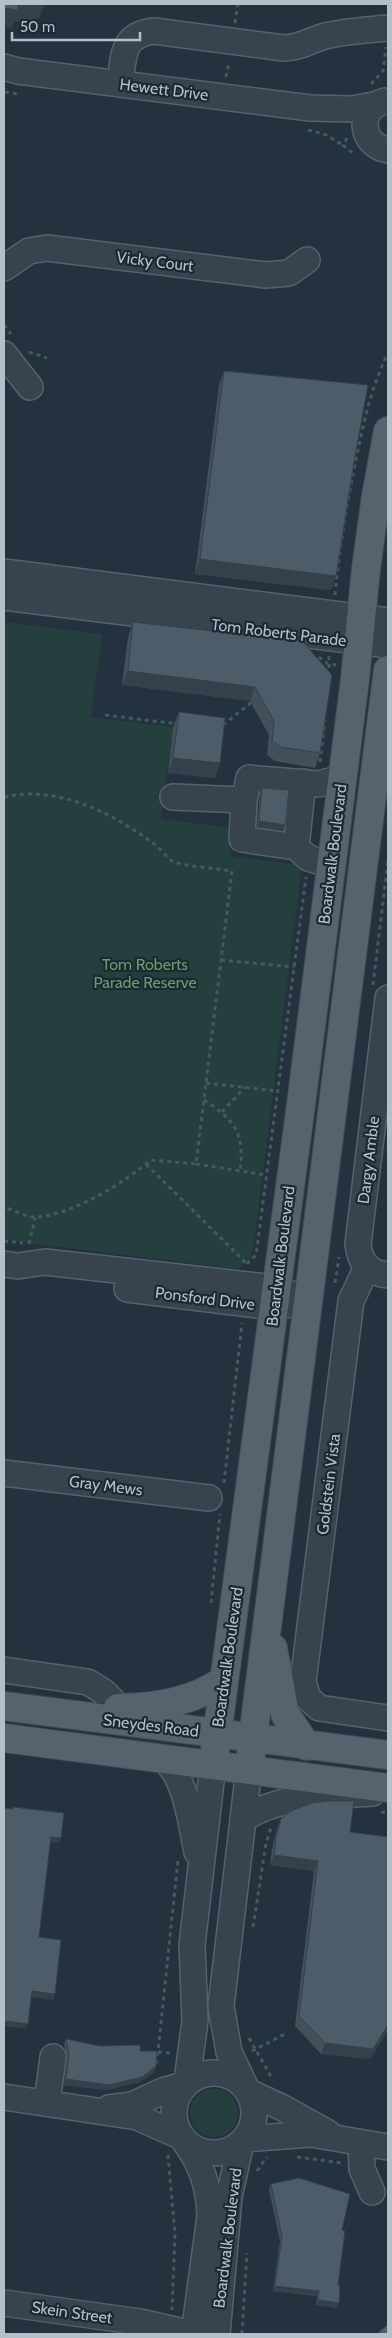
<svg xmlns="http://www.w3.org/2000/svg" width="392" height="2338" font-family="Cabin,sans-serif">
	<rect width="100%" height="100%" fill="#23323e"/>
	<g fill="#253f3e">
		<path d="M4 622 102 634 91 717 173 727 161 819 233 828 230 856 302 865 252 1258 238 1269 4 1240Z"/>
		<circle cx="214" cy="2113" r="24"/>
	</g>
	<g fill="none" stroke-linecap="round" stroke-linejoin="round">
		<g stroke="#55626c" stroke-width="28">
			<g id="minor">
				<path d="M4 67 18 71 310 108 352 109 374 105"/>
				<path d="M120 83C124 56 121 35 154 31L284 48C299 48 311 40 325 36 346 31 367 30 388 28"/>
				<path d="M385 101C356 108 360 146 388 150"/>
				<path d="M4 268 29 251 47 248 266 275 289 273 307 260"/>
				<path d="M4 354 30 387"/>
				<path d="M4 572 388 621"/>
				<path d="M4 597 388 645"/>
				<path d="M303 782 296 847 242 839 244 800 249 778 318 784 342 778"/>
				<path d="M173 797 244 800"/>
				<path d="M296 847 308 858 331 865"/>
				<path d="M388 998 358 1244C360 1263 369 1273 388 1275"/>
				<path d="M4 1264 18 1266 45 1262 275 1288 309 1301"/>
				<path d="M367 1267 351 1301 303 1682 308 1698 319 1708 388 1718"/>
				<path d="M127 1289 273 1307 293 1304"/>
				<path d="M4 1473 209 1498"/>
				<path d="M4 1670 88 1682 104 1692 132 1721"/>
				<path d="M161 1758C186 1773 191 1825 197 1852"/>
				<path d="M243 1819C279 1795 330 1796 372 1793"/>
				<circle cx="214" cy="2113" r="40"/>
				<path d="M187 2081 195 2021 192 1945 213 1765"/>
				<path d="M246 2088 229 2052 221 2006 249 1769"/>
				<path d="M249 2092 283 2108 328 2133"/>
				<path d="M4 2097 137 2117 180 2136"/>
				<path d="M47 2103 53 2057"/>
				<path d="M109 2108 132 2105 165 2090 184 2085"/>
				<path d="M245 2139 311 2134 388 2147"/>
				<path d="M185 2142C202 2166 209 2186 210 2216L194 2334"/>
				<path d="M361 2144 362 2169 372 2192"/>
				<path d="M4 2303 140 2322 192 2334"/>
				<path d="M217 2334 229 2197 241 2143"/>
			</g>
		</g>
		<g stroke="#404d57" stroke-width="30">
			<g id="major">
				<path d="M273 1648 285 1714 307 1746"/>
				<path d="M4 1706 388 1755"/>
				<path d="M118 1708C156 1708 193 1702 224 1680"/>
				<path d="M4 1738 388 1788"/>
				<path d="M213 1765 302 1097 355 679 366 569 376 496 388 431"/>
				<path d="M249 1769 388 670"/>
			</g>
		</g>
		<g stroke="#435b5a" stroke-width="3" stroke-dasharray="4 4" stroke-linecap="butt">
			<path d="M235 23 238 4"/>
			<path d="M226 77 229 61"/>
			<path d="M371 84 383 71 386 47"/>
			<path d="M5 92 18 94"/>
			<path d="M308 130 324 134 343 145"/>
			<path d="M347 138 343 145 355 155"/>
			<path d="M4 325 11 334"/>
			<path d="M29 352 47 358"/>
			<path d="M335 595C339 550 347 504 356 459 364 422 371 387 388 353"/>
			<path d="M329 656V675"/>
			<path d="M319 657 328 664 336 665"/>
			<path d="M105 715 178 724"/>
			<path d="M223 725 253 701"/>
			<path d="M320 762 325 721"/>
			<path d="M4 797C58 785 110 812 153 843 160 848 165 856 172 861 180 866 221 869 232 871L196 1164 151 1160C122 1184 74 1214 37 1217 27 1218 13 1210 4 1207"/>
			<path d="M221 960 294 967"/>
			<path d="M373 985 388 860"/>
			<path d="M206 1083 277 1091"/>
			<path d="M204 1100C235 1120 245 1134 240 1171"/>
			<path d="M222 1112 245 1087"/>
			<path d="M146 1164 247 1264"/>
			<path d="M196 1164 266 1175"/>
			<path d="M4 1241 23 1243"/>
			<path d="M29 1244 35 1218"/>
			<path d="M247 1264 256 1255 306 877"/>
			<path d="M335 1283 339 1257"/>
			<path d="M224 1483 242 1323"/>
			<path d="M211 1603 220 1514"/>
			<path d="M381 1812 388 1813"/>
			<path d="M253 1927 266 1843 271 1828"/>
			<path d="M249 2038 273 2080"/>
			<path d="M252 2051 287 2033"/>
			<path d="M170 2053 158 2052 178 1860"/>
			<path d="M156 2064 158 2052"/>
			<path d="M168 2155 175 2234 172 2310"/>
			<path d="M297 2157 343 2163"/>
			<path d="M257 2171 267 2157"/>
			<path d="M242 2334 247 2253"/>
		</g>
		<use href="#minor" stroke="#37444e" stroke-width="25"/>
		<use href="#major" stroke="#55636e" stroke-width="28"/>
	</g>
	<g fill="#41505a">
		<path d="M224 371 336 576 331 590 195 574 219 385Z"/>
		<path d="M133 622 302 641 320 753 315 768 275 761 267 755 269 735 250 701 122 685 128 637Z"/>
		<path d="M179 712 215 778 168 773 173 727Z"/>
		<path d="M262 788 285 825 283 831 257 827 260 793Z"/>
		<path d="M281 1819 350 1832 388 1837V2030L370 2059 321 2054 295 2026 314 1871 270 1865 272 1849 277 1829Z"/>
		<path d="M66 2039 100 2046 140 2051 156 2066 154 2072 140 2082 107 2090 64 2085 67 2058 64 2044Z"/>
		<path d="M271 2184 342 2230 337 2308 316 2305 317 2296 273 2291 280 2241 269 2190Z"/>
	</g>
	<g fill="#35414a">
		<path d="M18 4H45L39 18 32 22 14 21 12 28 4 27V8Z"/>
		<path d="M200 559 336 576 331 590 195 574Z"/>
		<path d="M128 671 255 687 250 701 122 685Z"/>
		<path d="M173 758 220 763 215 778 168 773Z"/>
		<path d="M259 821 285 825 283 831 257 827Z"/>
		<path d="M51 1837 61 1838 59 1843 49 1842Z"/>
		<path d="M274 1855 318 1861 314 1871 270 1865Z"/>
		<path d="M32 1991 55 1994 53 2000 30 1997Z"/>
		<path d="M4 2021 28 2024 26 2029 4 2026Z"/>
		<path d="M388 2025V2030L370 2059 321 2054 325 2043Z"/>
		<path d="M156 2066 154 2072 140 2082 107 2090 64 2085 66 2079Z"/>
		<path d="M275 2286 319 2291 317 2296 273 2291Z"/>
		<path d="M318 2300 339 2303 337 2308 316 2305Z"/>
	</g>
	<g fill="#4c5d69" stroke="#35414a">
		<path d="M4 4H18V10L4 8Z"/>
		<path d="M224 371 368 385 354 462 336 576 200 559Z"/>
		<path d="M133 622 302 641 332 675 320 753 281 747 272 741 274 721 255 687 128 671Z"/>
		<path d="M179 712 225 718 220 763 173 758Z"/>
		<path d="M262 788 289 790 285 825 259 821Z"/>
		<path d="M327 1801H354L350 1832 388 1837V2025L373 2049 325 2043 299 2016 318 1861 274 1855 276 1838 281 1819 291 1811 312 1803Z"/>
		<path d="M13 1807 64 1813 61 1838 51 1837 39 1937 61 1940 55 1994 32 1991 28 2024 4 2021V1808L13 1809Z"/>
		<path d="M66 2039 100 2046 140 2045V2051H157L156 2066 142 2077 109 2085 66 2079 69 2053Z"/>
		<path d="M299 2178 350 2194 342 2230 345 2231 338 2285 340 2286 339 2303 318 2300 319 2291 275 2286 282 2236 271 2184Z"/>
		<path d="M388 2324V2334H377L386 2326Z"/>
	</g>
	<g text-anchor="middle" stroke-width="4.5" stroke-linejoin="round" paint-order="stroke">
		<g font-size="16" fill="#b3bfc9" stroke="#1c2933">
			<text transform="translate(164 89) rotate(7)" y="6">Hewett Drive</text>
			<text transform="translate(155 261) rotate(7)" y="6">Vicky Court</text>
			<text transform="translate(279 632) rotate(7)" y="6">Tom Roberts Parade</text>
			<text transform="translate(332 854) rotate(-83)" y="6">Boardwalk Boulevard</text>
			<text transform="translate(368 1160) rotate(-83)" y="6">Dargy Amble</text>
			<text transform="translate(280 1256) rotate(-83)" y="6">Boardwalk Boulevard</text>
			<text transform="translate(205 1298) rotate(7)" y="6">Ponsford Drive</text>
			<text transform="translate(328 1484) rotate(-83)" y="6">Goldstein Vista</text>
			<text transform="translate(106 1485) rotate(7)" y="6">Gray Mews</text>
			<text transform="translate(227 1657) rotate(-82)" y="6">Boardwalk Boulevard</text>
			<text transform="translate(151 1725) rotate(7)" y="6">Sneydes Road</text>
			<text transform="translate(227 2238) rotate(-83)" y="6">Boardwalk Boulevard</text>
			<text transform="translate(72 2312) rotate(8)" y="6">Skein Street</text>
		</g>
		<g font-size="16" fill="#699b6d" stroke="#1c2933">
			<text x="145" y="970">Tom Roberts<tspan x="145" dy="18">Parade Reserve</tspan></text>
		</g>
	</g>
	<rect width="392" height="2338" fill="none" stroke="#b3bfc9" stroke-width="10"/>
	<path d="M12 32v8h128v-8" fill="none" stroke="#b3bfc9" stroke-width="2.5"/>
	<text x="20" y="32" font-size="15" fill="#b3bfc9" stroke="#1c2933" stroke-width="4" paint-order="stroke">50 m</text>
</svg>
